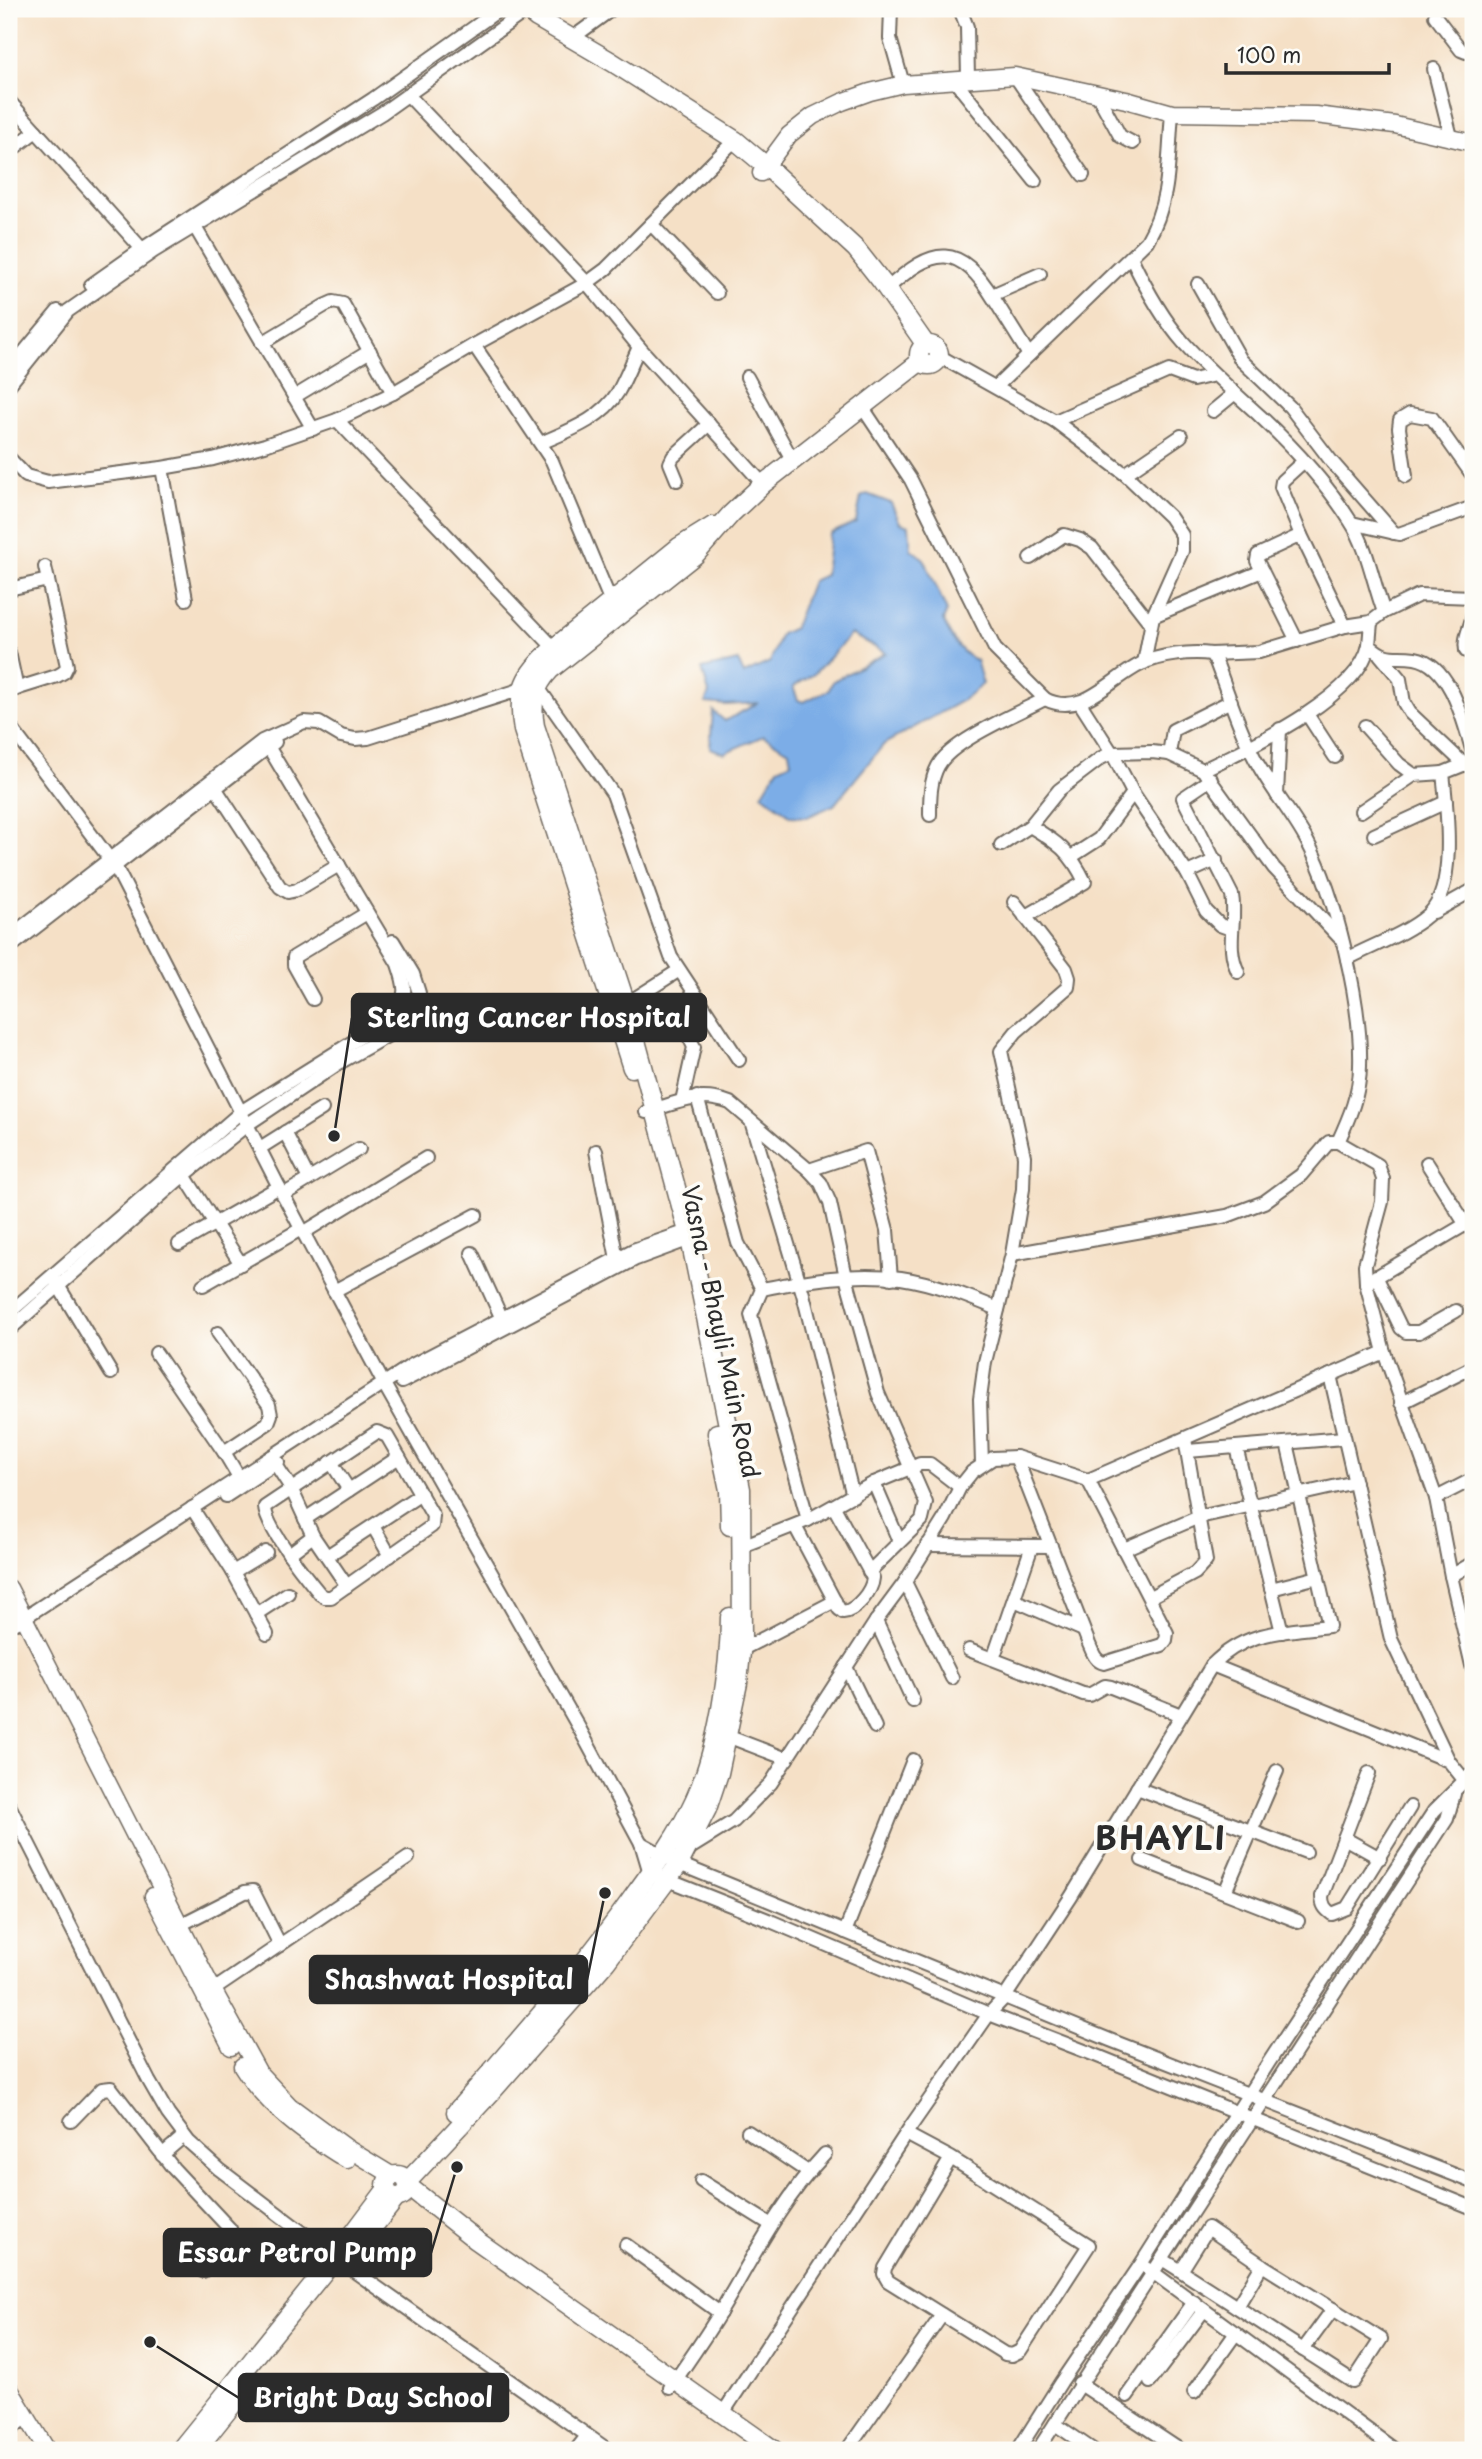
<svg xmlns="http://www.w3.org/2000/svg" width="1482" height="2459" font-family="'Playpen Sans',sans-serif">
	<rect width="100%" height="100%" fill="#fdfcf7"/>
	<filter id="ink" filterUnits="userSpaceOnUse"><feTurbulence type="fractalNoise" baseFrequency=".0143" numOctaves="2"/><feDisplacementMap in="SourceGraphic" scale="14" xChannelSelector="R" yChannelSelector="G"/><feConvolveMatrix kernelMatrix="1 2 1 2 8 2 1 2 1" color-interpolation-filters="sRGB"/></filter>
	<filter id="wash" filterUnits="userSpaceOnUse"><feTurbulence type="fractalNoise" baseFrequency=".00686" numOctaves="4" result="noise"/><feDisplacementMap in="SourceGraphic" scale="28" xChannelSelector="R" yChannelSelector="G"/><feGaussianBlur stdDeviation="1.57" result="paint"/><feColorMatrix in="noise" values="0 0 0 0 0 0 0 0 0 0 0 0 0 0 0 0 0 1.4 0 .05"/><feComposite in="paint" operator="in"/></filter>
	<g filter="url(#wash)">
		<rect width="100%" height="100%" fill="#f5e0c6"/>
		<path fill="#7bade7" stroke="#536c89" stroke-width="2" fill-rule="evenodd" d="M867 494 891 503 900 523 909 526 911 549 924 559 947 611 943 620C950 636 960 654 976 660L983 684 960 702 884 744 834 805 807 817 791 816 762 794 778 768 791 762 789 751 763 736 724 753 710 748 713 711 725 721 758 703 726 705 705 703 709 693 702 669 738 661 744 674 770 662 781 634 794 628 812 581 825 575 830 534 856 522 861 497ZM851 634 886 653 833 681 829 690 803 702 798 700 793 687 814 674Z"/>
	</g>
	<g filter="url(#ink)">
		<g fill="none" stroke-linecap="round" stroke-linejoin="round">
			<g stroke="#726a61" stroke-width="16">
				<g id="minor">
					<path d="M891 9 890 38 903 84"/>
					<path d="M960 9 967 27 968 79"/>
					<path d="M1435 16 1461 50 1466 52H1473"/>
					<path d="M571 39 612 9"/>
					<path d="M1434 69 1451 137"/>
					<path d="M1015 76 1083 175"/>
					<path d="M954 80 1035 181"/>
					<path d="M1097 94 1120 136 1133 143"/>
					<path d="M9 101 142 249 149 250"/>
					<path d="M735 140 606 269 587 283 639 347 763 484"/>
					<path d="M9 152 36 131"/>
					<path d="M651 224 717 293"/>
					<path d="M195 227 313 429"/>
					<path d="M1131 257C1145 287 1162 318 1184 343 1208 370 1235 393 1261 417 1294 448 1327 484 1351 522 1368 548 1373 583 1384 612L1371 622 1345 626 1259 652 1211 654"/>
					<path d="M1198 284 1241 360 1290 407 1332 462 1394 533"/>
					<path d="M91 285 142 249 373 99 500 9"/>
					<path d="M887 289C934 246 959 242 994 299 1006 318 1017 336 1029 355"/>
					<path d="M992 295 1040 274"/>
					<path d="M262 343 324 306 333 302 343 304 393 393"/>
					<path d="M474 345 552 461 611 602"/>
					<path d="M939 356 1055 421 1125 474 1170 517 1182 535V551L1153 616 1144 663"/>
					<path d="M9 370 58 311"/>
					<path d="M747 377 793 461"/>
					<path d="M9 385 68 311 154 251 382 113 527 10"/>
					<path d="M997 386 1147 241C1171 200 1168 159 1172 113"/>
					<path d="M294 397 370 351"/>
					<path d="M863 408 911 480 995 649 1045 699C1082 718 1110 679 1141 664 1160 655 1191 651 1211 654L1216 662C1228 693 1238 726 1253 755 1268 786 1291 811 1307 841 1336 895 1362 1005 1360 1066 1360 1093 1349 1118 1338 1142"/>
					<path d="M1213 411 1235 393"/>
					<path d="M337 420 554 648"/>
					<path d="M1055 421 1169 371 1193 380 1215 375"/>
					<path d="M541 443C568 431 602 419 618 392 626 378 632 362 639 347"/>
					<path d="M9 458 26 476 48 482 162 468 213 459 265 445 337 420 393 393 474 345 587 283 408 95"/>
					<path d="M1304 461 1282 481 1281 487 1301 535 1345 626"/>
					<path d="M162 468 186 599"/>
					<path d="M1125 474 1181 436"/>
					<path d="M1406 476 1399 428 1400 420 1410 414 1432 418 1473 476"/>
					<path d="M677 480 670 463 673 457 709 424"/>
					<path d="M1352 523 1399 534 1473 507"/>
					<path d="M1030 558 1064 535 1080 540 1092 548 1151 624"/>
					<path d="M1262 571 1257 561 1258 555 1301 535"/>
					<path d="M9 589 48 580"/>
					<path d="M1384 612 1419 595 1473 597"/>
					<path d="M1153 616 1262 571 1297 641"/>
					<path d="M1371 622 1369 645C1388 662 1393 655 1415 658 1451 664 1464 723 1473 753"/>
					<path d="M1466 651C1463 637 1472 626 1473 612"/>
					<path d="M9 652 17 689"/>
					<path d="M1380 655 1400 679 1404 703 1410 713 1465 765"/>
					<path d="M9 691 57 676 64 672 67 666 45 567"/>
					<path d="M1080 703 1112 753 1133 793 1187 873 1206 911 1220 925 1231 929"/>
					<path d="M1307 714 1335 757"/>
					<path d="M9 725 115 866 279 1187 384 1384 578 1726 641 1843"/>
					<path d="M1365 726 1399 764 1414 775 1443 773"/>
					<path d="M1169 754 1173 730 1231 701"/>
					<path d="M1205 773 1274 868 1339 937"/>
					<path d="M1211 779 1183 798 1232 895C1237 923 1225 944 1238 972"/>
					<path d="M216 789 280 887 288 892 297 890 339 865"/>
					<path d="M1277 795 1280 729"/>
					<path d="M1361 811 1414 775"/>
					<path d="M930 815C930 798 930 781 938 766 951 741 1018 713 1045 699"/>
					<path d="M1374 835 1446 802"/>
					<path d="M1001 845 1030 826 1059 790 1101 758 1112 753 1152 752 1169 754 1203 770C1248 748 1359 697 1369 645"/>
					<path d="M1071 857 1099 839 1133 793"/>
					<path d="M1187 873 1216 860"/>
					<path d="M1434 912 1473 890"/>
					<path d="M1025 917 1085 882C1071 852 1057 842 1030 826"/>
					<path d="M9 937 262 741 304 722 319 723 341 736 355 739 368 738 522 689 537 686 613 794 671 957 739 1060"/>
					<path d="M9 948 275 742"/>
					<path d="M1347 959C1373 945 1406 934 1428 915 1457 889 1447 810 1443 773L1473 761"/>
					<path d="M313 999 294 965V957L367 913"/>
					<path d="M672 1002 694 1047 682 1101"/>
					<path d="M626 1004 678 971"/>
					<path d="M697 1097 738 1243 762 1289 751 1315 808 1520"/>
					<path d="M646 1112C677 1103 698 1091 730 1103L809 1170 821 1183 830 1203 846 1277 878 1393 926 1503 922 1520 869 1572"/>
					<path d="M751 1121 803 1294 853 1496"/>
					<path d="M285 1132 309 1179"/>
					<path d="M260 1148 322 1109"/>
					<path d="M596 1151 617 1259"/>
					<path d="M1427 1163 1466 1225"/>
					<path d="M809 1170 866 1151 887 1230 891 1278"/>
					<path d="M184 1175 241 1264"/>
					<path d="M283 1195 359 1149"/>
					<path d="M303 1233 426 1158"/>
					<path d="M179 1244 279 1187"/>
					<path d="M472 1253 502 1319"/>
					<path d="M1012 1254 1227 1216 1264 1202 1301 1175 1329 1142H1338L1378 1165 1383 1179 1382 1202 1365 1265 1366 1283 1384 1352 1436 1498 1451 1576 1473 1670"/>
					<path d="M1376 1276 1401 1328 1406 1332H1419L1456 1311"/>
					<path d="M56 1282 111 1373"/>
					<path d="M1366 1283 1473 1220"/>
					<path d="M203 1285 301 1229"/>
					<path d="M762 1289C807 1280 855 1272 901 1278 934 1283 967 1296 998 1309"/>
					<path d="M334 1291 476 1215"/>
					<path d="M9 1313 242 1111 394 1016C408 995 406 987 398 964L269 748"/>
					<path d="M9 1330 177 1181 248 1124 339 1063 394 1032 411 1018 417 1007 419 993 413 974 393 941"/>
					<path d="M218 1333 269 1405 271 1415 268 1423 224 1452"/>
					<path d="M156 1353 224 1452 243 1484"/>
					<path d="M1330 1375 1391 1639 1449 1761 1465 1781"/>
					<path d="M402 1382 636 1259 690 1239"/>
					<path d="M1401 1403 1473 1367"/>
					<path d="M377 1432 387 1436 433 1516 432 1526 331 1597H325L320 1594C306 1577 265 1527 265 1507Z"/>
					<path d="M1236 1447 1282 1632"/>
					<path d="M1188 1451 1344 1438"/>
					<path d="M271 1457 291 1488 313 1536 347 1586"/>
					<path d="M1016 1457 1089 1644C1093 1653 1095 1661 1104 1663L1162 1645 1166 1640 1167 1633 1088 1480"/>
					<path d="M331 1462 349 1490"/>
					<path d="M982 1464 980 1399 985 1362 1012 1254 1023 1189 1024 1156 1001 1051 1016 1032 1068 987 1069 978 1066 969 1014 902"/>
					<path d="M874 1483 899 1541"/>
					<path d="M226 1496 278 1462"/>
					<path d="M1436 1498 1473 1479"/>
					<path d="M192 1508 233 1572 267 1634"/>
					<path d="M305 1519 399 1457"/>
					<path d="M373 1526 390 1556"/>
					<path d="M795 1526 839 1609 843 1612C856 1611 872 1591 873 1578L834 1507"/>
					<path d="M927 1545 1051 1546"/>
					<path d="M742 1546 808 1520 874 1483 920 1464H930L960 1487"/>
					<path d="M1124 1549 1199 1517 1355 1482"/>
					<path d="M289 1554 313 1536"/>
					<path d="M327 1556 421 1494"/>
					<path d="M233 1572 266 1552"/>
					<path d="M1451 1576 1473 1563"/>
					<path d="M905 1582 952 1678"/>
					<path d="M1271 1589 1318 1577"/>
					<path d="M1150 1597 1195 1573 1206 1561 1185 1439"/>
					<path d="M1014 1600 1083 1630"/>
					<path d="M256 1614 288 1593"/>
					<path d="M876 1621 913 1701"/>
					<path d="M16 1623 412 1365 633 1250 688 1231"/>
					<path d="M741 1650 835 1601"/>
					<path d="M969 1650 1083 1694 1089 1695 1105 1686 1111 1687 1181 1715"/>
					<path d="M993 1659 1032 1546"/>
					<path d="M1212 1665 1449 1761"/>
					<path d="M846 1667 875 1727"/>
					<path d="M727 1736 787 1759"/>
					<path d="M1369 1773 1322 1896C1322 1905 1325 1909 1332 1914L1347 1908 1410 1807"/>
					<path d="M1137 1788 1306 1852"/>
					<path d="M9 1805 149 2081 168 2114 189 2142 219 2169 344 2264 608 2450"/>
					<path d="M1344 1838 1380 1858"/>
					<path d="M687 1850 734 1821 771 1783 876 1621 905 1582 945 1518 960 1487 972 1472 993 1458 1016 1457 1088 1480 1384 1352"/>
					<path d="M1142 1860 1298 1921"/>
					<path d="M1225 1892 1277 1771"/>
					<path d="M180 1925 245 1892 253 1891 280 1945"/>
					<path d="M845 1932 913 1760"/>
					<path d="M206 1995 408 1858"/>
					<path d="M71 2121 102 2089 111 2088 173 2168 230 2229 226 2240 203 2271"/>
					<path d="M748 2132 808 2172"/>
					<path d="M906 2134 951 2158 885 2268 884 2274 888 2281 1005 2354 1012 2355 1020 2351 1089 2245 951 2158"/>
					<path d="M162 2155 184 2136"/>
					<path d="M701 2181 770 2224"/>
					<path d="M1473 2182 1110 2040 679 1864 641 1843 650 1873 768 1920 989 2014 1095 2055 1473 2208"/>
					<path d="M626 2245 720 2313"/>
					<path d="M1162 2259 1181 2271 1353 2382 1381 2339 1262 2265 1208 2228 1181 2271"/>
					<path d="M1147 2268 1395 2450"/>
					<path d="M1237 2307 1262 2265"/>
					<path d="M1303 2350 1333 2309"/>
					<path d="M1150 2382 1204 2310"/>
					<path d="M1079 2383 1180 2450"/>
					<path d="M670 2388C687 2363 705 2338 721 2311 753 2257 781 2201 825 2154"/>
					<path d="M1194 2392 1236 2333"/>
					<path d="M1127 2396 1194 2302"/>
					<path d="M723 2413 911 2126 989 2014 1005 1997 1071 1897 1212 1665C1246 1630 1283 1632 1329 1626L1287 1443"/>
					<path d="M1055 2424 1093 2450"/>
					<path d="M9 2431 27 2416"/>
					<path d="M576 2450 587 2436"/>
					<path d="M847 2450 942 2315"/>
					<path d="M1018 2450 1061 2382 1141 2264 1269 2062 1434 1811 1473 1772"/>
					<path d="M1038 2450C1174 2240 1311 2030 1447 1819L1454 1794"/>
				</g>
			</g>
			<g stroke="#726a61" stroke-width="19">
				<g id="tertiary">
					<path d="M761 173 789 135 813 116 842 102 870 92 903 84 1015 76 1126 100 1172 113 1316 115 1395 125 1473 143"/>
					<path d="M9 1588 209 1982 259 2073 290 2106 347 2148 393 2176"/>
					<path d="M153 1896 231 2047"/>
					<path d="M242 2066C268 2108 306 2135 347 2160"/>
					<path d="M9 2388 47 2450"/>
				</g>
			</g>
			<g stroke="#726a61" stroke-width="21">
				<g id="secondary">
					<path d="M526 9 537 18 612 62 735 140 766 166 856 249 882 282 926 345"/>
					<circle cx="929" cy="355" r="10"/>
					<path d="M632 1068 523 730C516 690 524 674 554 648L679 547 713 526"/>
					<path d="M717 1433 729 1490 730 1526"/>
					<path d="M456 2112C518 2041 581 1971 635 1894 657 1864 679 1834 695 1799 717 1752 730 1670 730 1617"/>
					<circle cx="397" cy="2186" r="11"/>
					<path d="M407 2182 495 2088 606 1962 679 1864 707 1809 719 1773 738 1683 742 1642 741 1489 690 1239 626 1004 535 726C531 703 534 687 550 670L695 555 731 514 763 484 921 361"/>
					<path d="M408 2186 476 2240 774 2450"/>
					<path d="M362 2241 397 2197"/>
					<path d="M180 2450 335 2258 386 2190"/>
					<path d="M196 2450 249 2384"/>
				</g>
			</g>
			<use href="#minor" stroke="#fff" stroke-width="12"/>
			<use href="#tertiary" stroke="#fff" stroke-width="16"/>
			<use href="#secondary" stroke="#fff" stroke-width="18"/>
		</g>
	</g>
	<g text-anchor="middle" stroke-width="7" stroke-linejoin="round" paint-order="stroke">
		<g font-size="24" fill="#2b2b2b" stroke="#fdfcf7">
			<text transform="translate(720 1332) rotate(78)" y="8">Vasna - Bhayli Main Road</text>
		</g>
		<g font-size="32" font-weight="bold" letter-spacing="2" fill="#2b2b2b" stroke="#fdfcf7">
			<text x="1161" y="1850">BHAYLI</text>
		</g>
	</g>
	<path fill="none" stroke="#2b2b2b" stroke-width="2.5" d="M334 1136L352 1018M605 1893L587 1980M457 2167L431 2253M150 2342L239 2398"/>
	<g fill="#2b2b2b" stroke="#fdfcf7" stroke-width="2.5">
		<circle cx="334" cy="1136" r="7"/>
		<circle cx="605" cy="1893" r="7"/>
		<circle cx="457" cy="2167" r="7"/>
		<circle cx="150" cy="2342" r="7"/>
	</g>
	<g fill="#2b2b2b" stroke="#2b2b2b" stroke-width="2.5">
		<rect x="352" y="994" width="354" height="47" rx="7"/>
		<rect x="310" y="1956" width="277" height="47" rx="7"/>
		<rect x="164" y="2229" width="267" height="47" rx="7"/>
		<rect x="239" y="2374" width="269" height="47" rx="7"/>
	</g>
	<g font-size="26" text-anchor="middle" font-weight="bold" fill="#fff">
		<text x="529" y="1027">Sterling Cancer Hospital</text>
		<text x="449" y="1989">Shashwat Hospital</text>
		<text x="297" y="2262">Essar Petrol Pump</text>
		<text x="373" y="2407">Bright Day School</text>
	</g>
	<rect width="1482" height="2459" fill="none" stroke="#fdfcf7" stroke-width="35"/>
	<path d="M1226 63v10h163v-10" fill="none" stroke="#2b2b2b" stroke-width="3.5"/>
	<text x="1237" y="63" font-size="21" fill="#2b2b2b" stroke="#fdfcf7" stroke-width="5" paint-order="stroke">100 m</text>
</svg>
